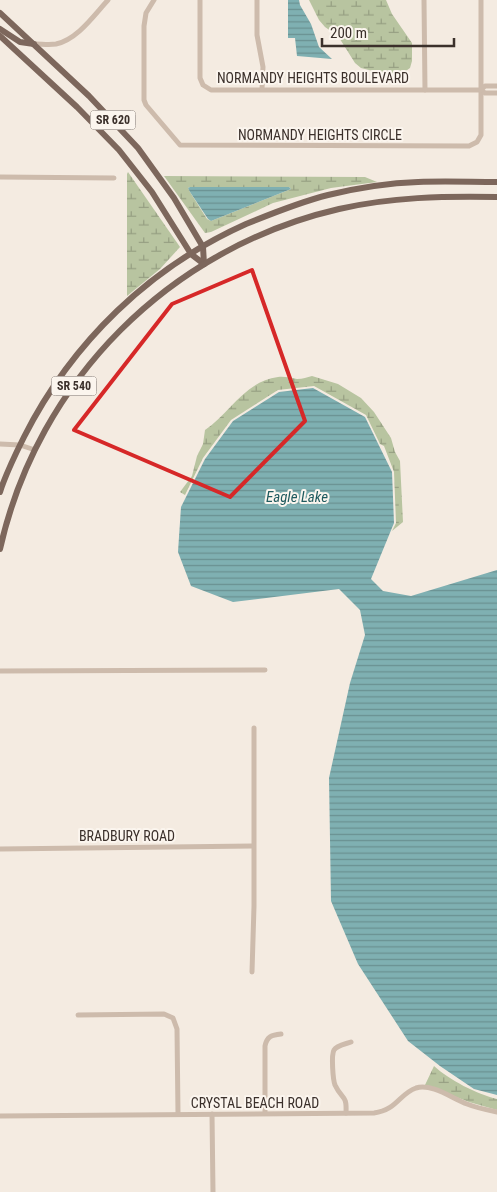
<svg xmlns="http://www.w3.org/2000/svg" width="497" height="1192" font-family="'Roboto Condensed',sans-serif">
	<defs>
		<pattern id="wetland-marsh" width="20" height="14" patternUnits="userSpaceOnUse" patternTransform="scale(1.25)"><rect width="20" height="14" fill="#b8c4a0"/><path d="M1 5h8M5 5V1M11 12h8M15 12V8" fill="none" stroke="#97a083"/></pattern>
		<pattern id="water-rules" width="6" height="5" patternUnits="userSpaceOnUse" patternTransform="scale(1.25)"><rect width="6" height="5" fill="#7fb0b2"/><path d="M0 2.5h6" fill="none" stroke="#699091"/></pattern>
	</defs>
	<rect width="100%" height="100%" fill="#f4ebe1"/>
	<g fill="url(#wetland-marsh)" fill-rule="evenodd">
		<path d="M309 0H386L392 14 412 43V61L410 68 403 73H381L361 68 355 63 338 36 325 27 319 20Z"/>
		<path d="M128 172 180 247 160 269 127 296V174Z"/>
		<path d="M164 176 365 177 377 182 331 188 273 203 211 232 205 233ZM190 187H289L291 189 211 221 207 219 190 192 188 188Z"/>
		<path d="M312 376 338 384 361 398 374 412 391 438 395 452 400 461 403 522 392 531 396 523 394 472 384 446 380 444 366 415 314 386 278 390 231 420 203 458 185 495 180 492 192 476 197 456 203 444 205 430C230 413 245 381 278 377 284 376 291 378 297 379 303 379 307 377 312 376Z"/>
		<path d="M434 1066C449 1080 477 1094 497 1099V1110L469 1102 425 1085Z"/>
	</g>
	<g fill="url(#water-rules)">
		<path d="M288 0H299L300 5 311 24 319 47 332 59 297 56 295 38H288Z"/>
		<path d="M190 187H289L291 189 211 221 208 219 190 192 188 188Z"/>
		<path d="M313 388 365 417 392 472 394 523 371 579 383 591 411 596 497 570V1095L474 1089 440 1066 408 1041 358 964 331 901 329 778 350 683 365 635 360 610 339 589 233 602 191 586 178 552 181 507 205 459 233 421 279 392Z"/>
	</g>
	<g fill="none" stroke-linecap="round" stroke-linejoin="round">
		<g stroke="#cdbbac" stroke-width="5">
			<path d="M154 0 146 13 144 26V100L146 105 180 145 469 146 477 142 481 135V0"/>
			<path d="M200 0V78L203 85 211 90H481L485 93H497"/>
			<path d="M257 0V35L263 67 262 89"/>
			<path d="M424 0 425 90"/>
			<path d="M35 44C42 44 49 45 56 44 78 39 94 15 108 0"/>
			<path d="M481 90 485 86H497"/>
			<path d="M0 177 114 178"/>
			<path d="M0 444 20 445 35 450"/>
			<path d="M0 671 265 670"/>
			<path d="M0 849 253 846"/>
			<path d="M252 972 254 906V728"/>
			<path d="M78 1015 164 1014 173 1018 177 1029 178 1114"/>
			<path d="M265 1113V1046C267 1036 272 1035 281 1034"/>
			<path d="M346 1113C347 1094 342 1100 335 1085 333 1080 331 1055 334 1050 337 1045 346 1044 351 1042"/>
			<path d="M212 1114 213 1192"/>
			<path d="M0 1116 374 1113C397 1110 399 1094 416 1088 432 1083 453 1099 467 1104 477 1108 487 1110 497 1112"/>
		</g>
		<g stroke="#7d675c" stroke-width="6">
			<path d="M0 13 89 96 138 148 174 198 203 247 204 264"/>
			<path d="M0 29 20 42 34 44"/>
			<path d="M0 36 77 107 119 150 152 192 191 254 204 264"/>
			<path d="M0 492C6 473 15 455 24 437 72 342 150 267 246 224 273 213 300 202 328 195 357 188 388 183 418 182 444 181 471 182 497 182"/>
			<path d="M0 549C38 380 170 248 339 209 391 197 444 196 497 197"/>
		</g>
	</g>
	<path fill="none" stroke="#d62828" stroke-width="4" stroke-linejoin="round" d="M252 270 305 421 230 497 74 430 172 304Z"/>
	<g text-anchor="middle" stroke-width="4" stroke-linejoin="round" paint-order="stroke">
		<g fill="#fbf5ee" stroke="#756b66" stroke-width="1">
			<rect x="90.5" y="110.5" width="45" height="19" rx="4"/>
			<rect x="51.5" y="376.5" width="45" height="19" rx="4"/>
		</g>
		<g font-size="12" font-weight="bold" fill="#3b302b">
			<text x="113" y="124">SR 620</text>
			<text x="74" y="390">SR 540</text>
		</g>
		<g font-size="14" fill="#3b302b" stroke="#fbf5ee">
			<text x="313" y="83">NORMANDY HEIGHTS BOULEVARD</text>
			<text x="320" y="140">NORMANDY HEIGHTS CIRCLE</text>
			<text x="127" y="841">BRADBURY ROAD</text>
			<text x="255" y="1108">CRYSTAL BEACH ROAD</text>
		</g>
		<g font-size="15" font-style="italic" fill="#1f5a5e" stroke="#fbf5ee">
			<text x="297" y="502">Eagle Lake</text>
		</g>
	</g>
	<path d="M322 38v8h132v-8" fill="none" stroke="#3b302b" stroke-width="2.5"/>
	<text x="330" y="38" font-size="15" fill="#3b302b" stroke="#fbf5ee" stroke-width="4" paint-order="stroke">200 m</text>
</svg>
